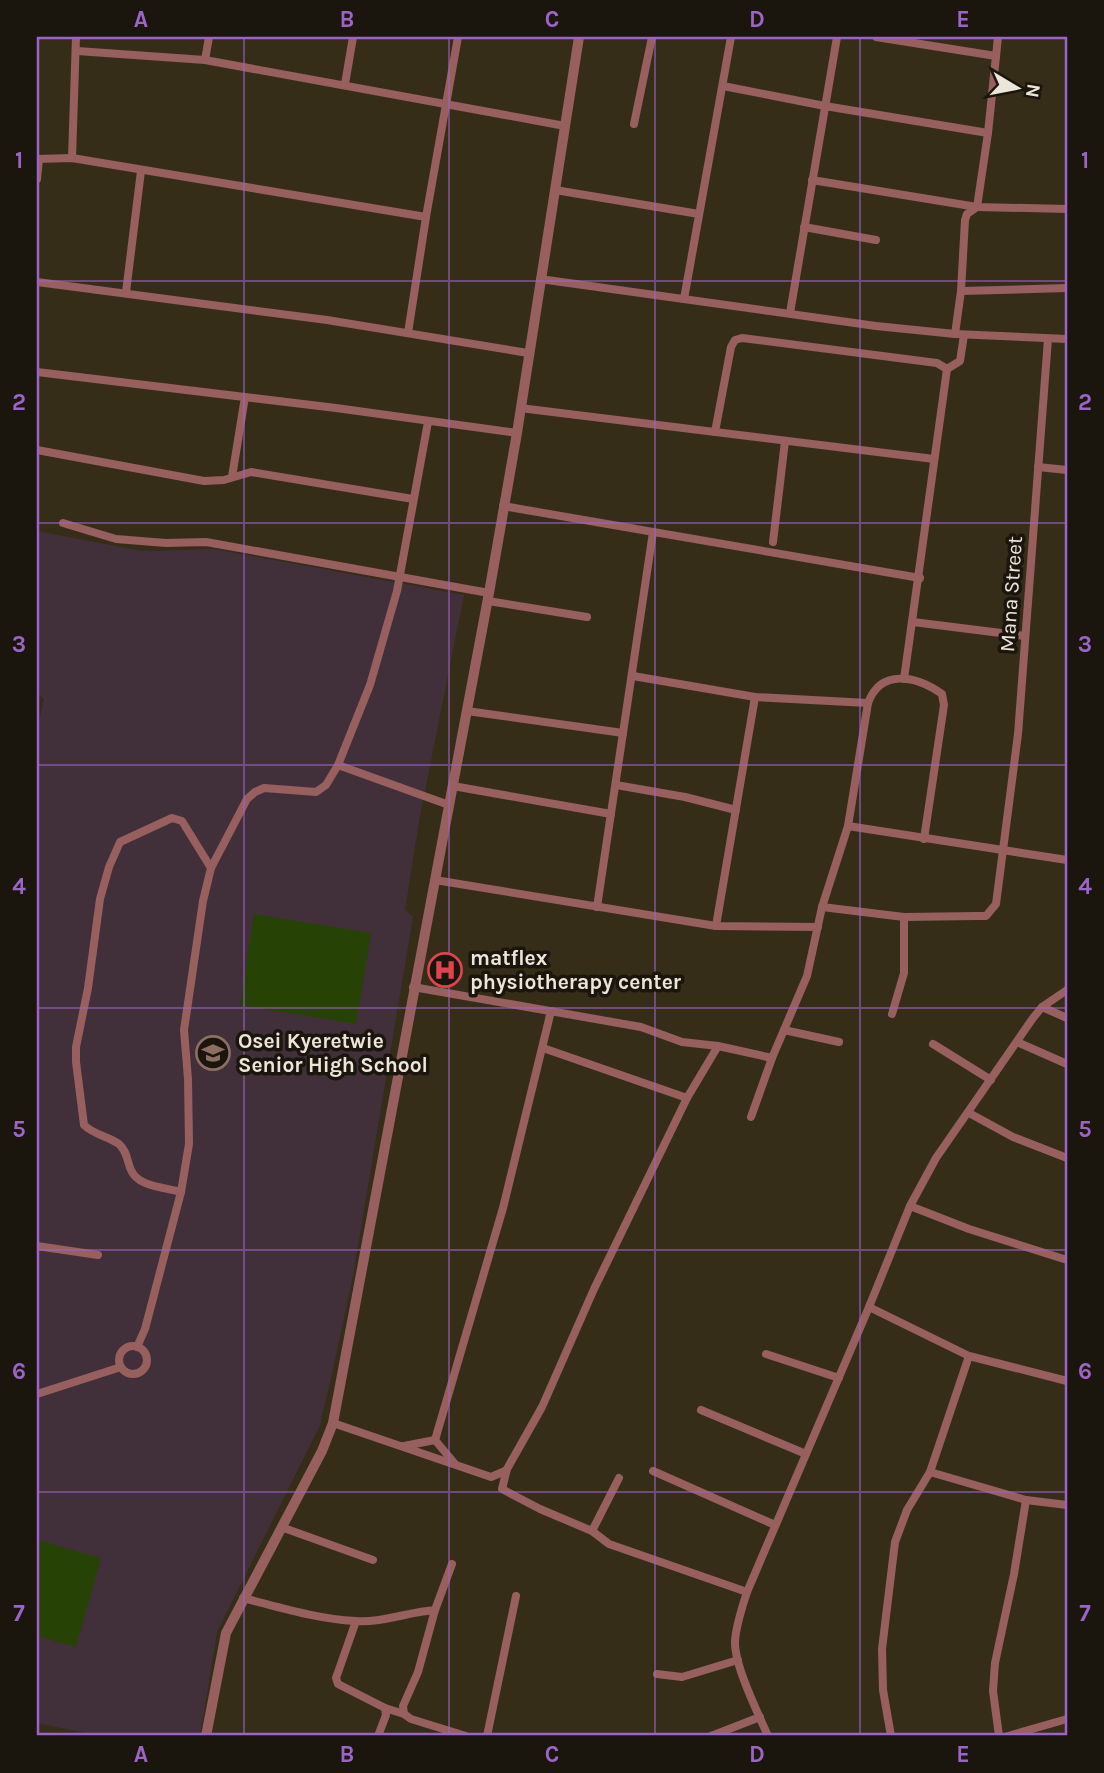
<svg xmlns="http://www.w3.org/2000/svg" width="1104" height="1773" font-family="Karla,sans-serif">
	<rect width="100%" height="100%" fill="#362d19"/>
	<path fill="#413039" d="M37 531 142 551 214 549 464 595 419 821 405 910 413 917 353 1276 333 1369 320 1425 217 1632 200 1736H100L37 1723V731L44 699 37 693Z"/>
	<g fill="#264205">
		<path d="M254 914 371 933 356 1024 240 1005Z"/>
		<path d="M37 1540 101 1558 76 1647 37 1636Z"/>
	</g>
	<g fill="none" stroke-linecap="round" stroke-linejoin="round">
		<g stroke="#975f5e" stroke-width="8">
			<path d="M876 37 996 56"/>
			<path d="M77 51 205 60 565 126"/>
			<path d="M205 60 209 37"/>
			<path d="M345 84 353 37"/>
			<path d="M723 86 825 106 988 133"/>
			<path d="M634 124 652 37"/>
			<path d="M72 158 76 37"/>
			<path d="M37 159 72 158 426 217"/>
			<path d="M37 179 39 159"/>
			<path d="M812 180 977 207 1067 209"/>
			<path d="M555 190 699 214"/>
			<path d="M804 227 876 240"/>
			<path d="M540 279 876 326 955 334 1067 339"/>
			<path d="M37 282 327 320 528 353"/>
			<path d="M961 291 1067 288"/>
			<path d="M126 292 141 171"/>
			<path d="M684 299 731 37"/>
			<path d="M790 313 837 37"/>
			<path d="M408 333 426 217 458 37"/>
			<path d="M955 334 961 291 965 220 967 214 977 207 988 133 998 37"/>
			<path d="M947 369 960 361 964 335"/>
			<path d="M37 372 336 408 517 433"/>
			<path d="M520 408 934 459"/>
			<path d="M715 432 731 347 735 340 742 338 937 363 947 369 904 679"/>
			<path d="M37 450 204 481 224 480 251 472 413 499"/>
			<path d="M1038 467 1067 470"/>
			<path d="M232 477 245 397"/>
			<path d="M503 506 920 578"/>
			<path d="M63 523 116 539 166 543 206 542 489 593"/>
			<path d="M773 542 785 441"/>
			<path d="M488 601 587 617"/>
			<path d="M913 622 1025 636"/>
			<path d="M633 676 755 697 868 703"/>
			<path d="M467 711 623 733"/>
			<path d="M338 765 449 805"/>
			<path d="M616 785 685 797 736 810"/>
			<path d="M453 786 611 814"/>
			<path d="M848 826 1067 860"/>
			<path d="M435 880 716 926 818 927"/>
			<path d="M597 907 653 532"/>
			<path d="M822 907 904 917 977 916H986L996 904 1018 734 1048 339"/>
			<path d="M716 926 755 697"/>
			<path d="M413 987 641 1027 682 1042 718 1046 772 1058"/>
			<path d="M1042 1007 1067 1018"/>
			<path d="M892 1014 904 973V917"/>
			<path d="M784 1030 839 1042"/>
			<path d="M1017 1042 1067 1064"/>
			<path d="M933 1044 991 1080"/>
			<path d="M543 1048 687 1098"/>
			<path d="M969 1113 1013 1137 1067 1158"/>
			<path d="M751 1117 772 1058 807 976 822 907 848 826 868 703C881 668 916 676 942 694L944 705 924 839"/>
			<path d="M181 1192C164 1187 138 1187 131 1170 127 1161 127 1151 119 1144 108 1136 94 1135 84 1125L76 1062V1047L88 988 100 899 109 867 120 842 172 818 182 821 211 868"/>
			<path d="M910 1206 969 1229 1067 1260"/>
			<path d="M37 1246 98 1255"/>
			<path d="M869 1307 969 1356 1067 1381"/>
			<circle cx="133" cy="1360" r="14"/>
			<path d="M137 1347 145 1329 181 1192 189 1144 188 1079 184 1030 203 901 211 868 247 799 255 792 264 788 316 792 326 785 338 765 370 685 397 591 428 422"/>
			<path d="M766 1354 839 1378"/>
			<path d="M37 1394 121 1367"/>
			<path d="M701 1410 806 1454"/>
			<path d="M333 1423 491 1477 505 1471"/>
			<path d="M435 1440 503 1208 551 1011"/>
			<path d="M435 1440 455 1464"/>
			<path d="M404 1446 435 1440"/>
			<path d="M653 1471 775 1525"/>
			<path d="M930 1472 1026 1500 1067 1505"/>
			<path d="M619 1478 592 1531 540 1509 502 1489 507 1469 542 1407 594 1289 687 1098 718 1046"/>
			<path d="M281 1527 373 1560"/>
			<path d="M592 1531 609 1544 747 1592"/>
			<path d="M243 1598C279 1607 317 1619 355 1621 382 1623 408 1612 435 1610L452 1564"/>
			<path d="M435 1610 418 1672 403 1706 404 1714 411 1719 466 1736"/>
			<path d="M356 1621 336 1678 338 1684 385 1708 386 1715 378 1736"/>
			<path d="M657 1674 682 1677 738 1660"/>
			<path d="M385 1708 404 1714"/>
			<path d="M487 1736 516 1596"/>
			<path d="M711 1736 760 1717"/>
			<path d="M768 1736C758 1713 734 1665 735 1641 736 1625 742 1608 747 1592L869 1307 910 1206 936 1158 1033 1018 1042 1007 1067 990"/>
			<path d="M891 1736 883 1690 882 1649 895 1542 907 1510 930 1472 969 1356"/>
			<path d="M999 1736 993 1691 995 1663 1014 1574 1026 1500"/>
			<path d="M1008 1736 1067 1719"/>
		</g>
		<path stroke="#975f5e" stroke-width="10" d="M206 1736 226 1633 322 1451 333 1423 489 593 517 433 579 37"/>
	</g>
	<path fill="none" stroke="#9d64c7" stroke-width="2" stroke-opacity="0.55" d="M244 37V1736M449 37V1736M655 37V1736M860 37V1736M37 281H1067M37 523H1067M37 765H1067M37 1008H1067M37 1250H1067M37 1492H1067"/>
	<defs>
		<g id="hospital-ring" transform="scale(1.75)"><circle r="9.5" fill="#1a160d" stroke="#e0444e" stroke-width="1.5"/><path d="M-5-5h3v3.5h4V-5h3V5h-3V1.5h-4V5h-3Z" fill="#e0444e"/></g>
		<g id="school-ring" transform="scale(1.75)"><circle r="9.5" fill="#1a160d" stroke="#8d6e63" stroke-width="1.5"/><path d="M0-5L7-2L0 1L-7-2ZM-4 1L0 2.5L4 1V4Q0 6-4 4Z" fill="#8d6e63"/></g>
	</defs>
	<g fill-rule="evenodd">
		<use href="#hospital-ring" x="445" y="970"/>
		<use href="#school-ring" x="213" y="1053"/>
	</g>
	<g text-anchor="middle" stroke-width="7" stroke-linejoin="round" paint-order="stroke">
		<g font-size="21" fill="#ece6da" stroke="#1a160d">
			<text transform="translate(1011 594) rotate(-86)" y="7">Mana Street</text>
		</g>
		<g font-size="21" font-weight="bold" fill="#ece6da" stroke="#1a160d" text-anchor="start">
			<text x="470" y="965">matflex<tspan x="470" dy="24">physiotherapy center</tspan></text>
			<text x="238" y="1048">Osei Kyeretwie<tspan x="238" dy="24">Senior High School</tspan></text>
		</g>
	</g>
	<rect width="1104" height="1773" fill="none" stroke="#1a160d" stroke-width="77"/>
	<g transform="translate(1017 88) rotate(100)" stroke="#1a160d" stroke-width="5" paint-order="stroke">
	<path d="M0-5L12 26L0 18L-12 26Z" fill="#ece6da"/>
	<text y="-10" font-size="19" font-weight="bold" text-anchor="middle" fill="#ece6da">N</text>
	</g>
	<rect x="38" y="38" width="1028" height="1696" fill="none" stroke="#9d64c7" stroke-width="2.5"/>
	<g font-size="23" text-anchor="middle" font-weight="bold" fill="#9d64c7">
		<text x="141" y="27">A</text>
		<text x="347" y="27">B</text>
		<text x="552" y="27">C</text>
		<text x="757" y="27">D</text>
		<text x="963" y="27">E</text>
		<text x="19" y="168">1</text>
		<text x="1085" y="168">1</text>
		<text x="19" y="410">2</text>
		<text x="1085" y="410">2</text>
		<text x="19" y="652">3</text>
		<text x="1085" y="652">3</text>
		<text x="19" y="894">4</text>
		<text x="1085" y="894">4</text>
		<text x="19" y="1137">5</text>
		<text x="1085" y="1137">5</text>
		<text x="19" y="1379">6</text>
		<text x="1085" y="1379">6</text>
		<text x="19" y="1621">7</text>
		<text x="1085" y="1621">7</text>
		<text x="141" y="1762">A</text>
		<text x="347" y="1762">B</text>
		<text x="552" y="1762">C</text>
		<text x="757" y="1762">D</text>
		<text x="963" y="1762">E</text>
	</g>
</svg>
